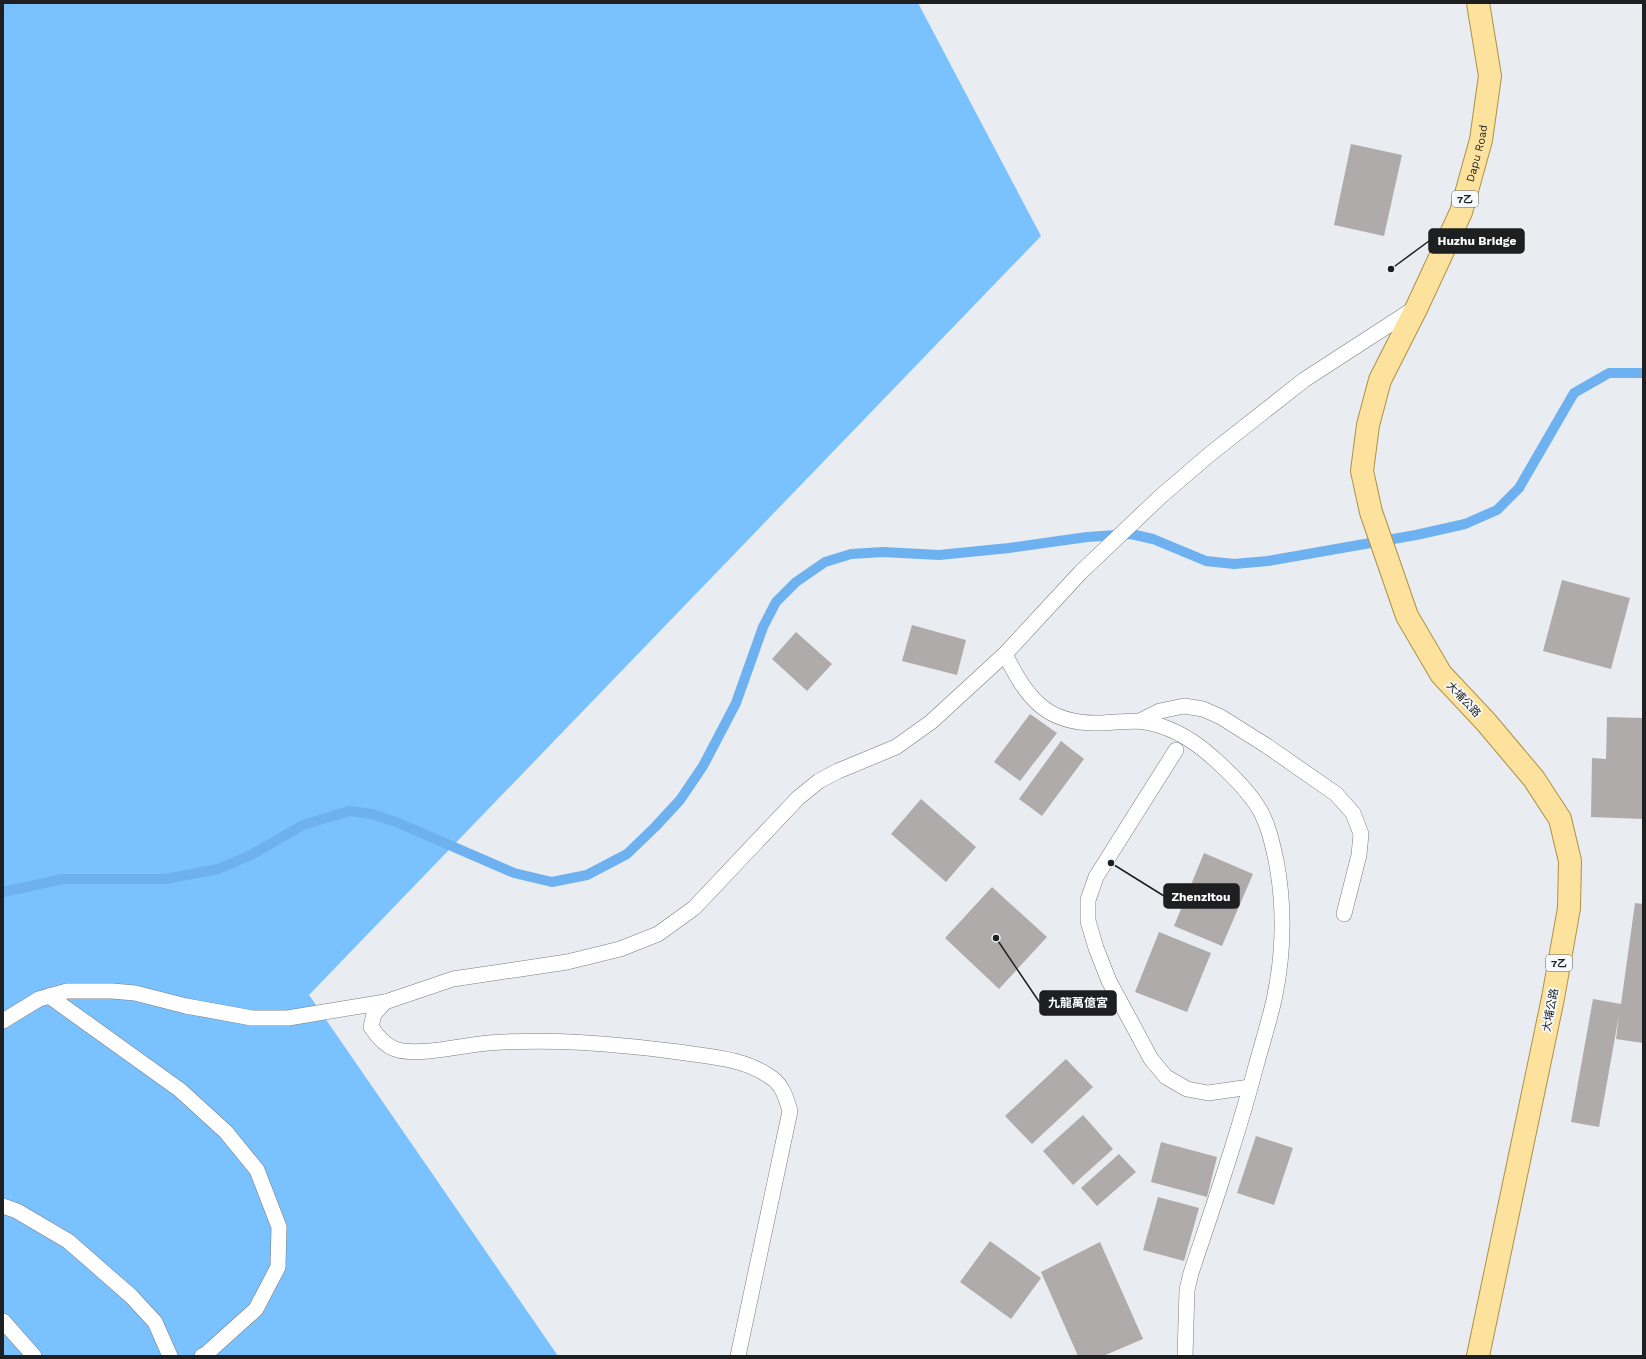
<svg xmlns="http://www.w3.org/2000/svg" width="1646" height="1359" font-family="'Work Sans','Noto Sans TC',sans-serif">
	<rect width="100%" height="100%" fill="#e9ecf0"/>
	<path fill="#7ac1ff" d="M3 3H918L1041 236 309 995 558 1356H3Z"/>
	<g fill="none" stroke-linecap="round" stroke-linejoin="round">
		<path stroke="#6eb1f0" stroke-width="10" d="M3 892 63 879H166L218 869 251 855 303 825 349 811 372 814 396 822 514 873 552 882 587 875 627 854 655 827 680 800 703 766 736 703 763 627 776 602 796 582 825 562 851 554 883 552 939 555 1009 548 1087 537 1131 534 1153 539 1206 561 1234 564 1268 561 1416 535 1465 524 1497 510 1519 488 1574 393 1609 373H1643"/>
	</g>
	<g fill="#b0abab">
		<path d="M1351 144 1402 155 1384 236 1334 225Z"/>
		<path d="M1562 580 1630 598 1611 669 1543 651Z"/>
		<path d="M912 625 966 640 957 675 902 661Z"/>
		<path d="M796 632 832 664 807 691 772 659Z"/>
		<path d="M1030 714 1057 733 1020 781 994 762Z"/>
		<path d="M1607 717 1643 718V819L1591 817 1592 758 1606 759Z"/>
		<path d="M1061 741 1084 759 1042 816 1019 799Z"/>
		<path d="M921 799 976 847 946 882 891 834Z"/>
		<path d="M1204 853 1253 874 1222 946 1174 926Z"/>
		<path d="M992 887 1047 937 999 989 945 938Z"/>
		<path d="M1635 903 1643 904V1043L1616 1039 1619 1015 1599 1127 1571 1122 1593 999 1621 1004Z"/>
		<path d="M1159 932 1211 953 1187 1012 1135 992Z"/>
		<path d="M1066 1059 1093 1087 1032 1144 1005 1116Z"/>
		<path d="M1083 1115 1113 1149 1073 1185 1043 1151Z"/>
		<path d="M1256 1136 1293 1148 1274 1205 1237 1193Z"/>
		<path d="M1161 1142 1217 1157 1207 1197 1151 1182Z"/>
		<path d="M1119 1154 1136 1172 1097 1206 1081 1188Z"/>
		<path d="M1158 1197 1199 1208 1184 1261 1143 1250Z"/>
		<path d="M990 1241 1041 1278 1011 1319 960 1282Z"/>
		<path d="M1100 1242 1143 1339 1103 1356H1078L1041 1272Z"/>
	</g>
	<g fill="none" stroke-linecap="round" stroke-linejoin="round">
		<g stroke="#7a7d80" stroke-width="16">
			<g id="lane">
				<path d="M1005 654C1028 700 1047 725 1102 723 1125 722 1138 718 1161 726 1185 734 1203 748 1221 765 1235 778 1248 791 1258 807 1268 823 1272 842 1276 860 1285 907 1284 953 1274 1000 1269 1022 1262 1044 1256 1066 1238 1135 1214 1204 1191 1273L1187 1290 1185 1356"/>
				<path d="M1140 721 1160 711 1184 706 1203 709 1221 717 1267 746 1336 794 1353 813 1361 834 1359 855 1344 914"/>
				<path d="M1176 750 1096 877 1088 900V921L1096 948 1109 981 1151 1059 1166 1077 1187 1089 1208 1093 1250 1087"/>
				<path d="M49 996 180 1090 226 1132 257 1170 279 1227 278 1267 256 1309 206 1354 202 1356"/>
				<path d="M385 1002 374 1014 371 1027C377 1036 384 1045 395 1049 417 1057 464 1045 488 1043 552 1038 616 1044 679 1052 711 1057 744 1058 772 1078 783 1086 786 1098 790 1111L738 1356"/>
				<path d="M3 1021 39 999 67 991H112L135 993 186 1006 252 1018H288L385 1002 453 979 567 962 620 949 658 934 694 908 798 798 819 781 838 771 896 747 931 722 1005 654 1080 573 1160 497 1210 454 1304 380 1415 308"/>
				<path d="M3 1206 17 1211 68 1241 131 1296 155 1322 170 1356"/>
				<path d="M3 1321 34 1356"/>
			</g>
		</g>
		<g stroke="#ad9146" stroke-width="24">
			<g id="primary">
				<path id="s1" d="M1478 1356 1553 998 1569 908 1570 861 1560 819 1534 779 1486 722 1441 674 1407 616 1371 512 1362 471 1368 425 1380 380 1417 307 1461 212 1481 140 1490 76 1478 3"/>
			</g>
		</g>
		<use href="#lane" stroke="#fff" stroke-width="15"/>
		<use href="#primary" stroke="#fde29d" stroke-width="22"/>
	</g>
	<g text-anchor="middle" stroke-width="3.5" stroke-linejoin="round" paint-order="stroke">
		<g fill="#f6fafd" stroke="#5e6162" stroke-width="1">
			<rect x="1452" y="191" width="26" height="16" rx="3"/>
			<rect x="1546" y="955" width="26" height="16" rx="3"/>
		</g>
		<g font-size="10" font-weight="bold" fill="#1d1f20">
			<text x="1465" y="203">7乙</text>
			<text x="1559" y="967">7乙</text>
		</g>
		<g font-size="11" fill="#1d1f20" stroke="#f6fafd">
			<text dy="4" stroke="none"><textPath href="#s1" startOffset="1295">Dapu Road</textPath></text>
			<text transform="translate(1464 699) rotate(47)" y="4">大埔公路</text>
			<text transform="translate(1550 1010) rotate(-79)" y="4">大埔公路</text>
		</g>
	</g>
	<path fill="none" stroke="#1d1f20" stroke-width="1.5" d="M1391 269L1429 241M1111 863L1164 896M996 938L1040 1003"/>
	<g fill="#1d1f20" stroke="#f6fafd" stroke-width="1.5">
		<circle cx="1391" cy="269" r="4"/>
		<circle cx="1111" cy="863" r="4"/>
		<circle cx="996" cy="938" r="4"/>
	</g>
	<g fill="#1d1f20" stroke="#1d1f20" stroke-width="1.5">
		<rect x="1429" y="229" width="95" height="24" rx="4"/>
		<rect x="1164" y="884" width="75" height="24" rx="4"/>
		<rect x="1040" y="991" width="76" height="24" rx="4"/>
	</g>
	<g font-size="12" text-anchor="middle" font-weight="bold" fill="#fff">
		<text x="1477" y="245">Huzhu Bridge</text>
		<text x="1201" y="901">Zhenzitou</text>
		<text x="1078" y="1007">九龍萬億宮</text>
	</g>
	<rect width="1646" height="1359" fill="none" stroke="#1d1f20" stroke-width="8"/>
</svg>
